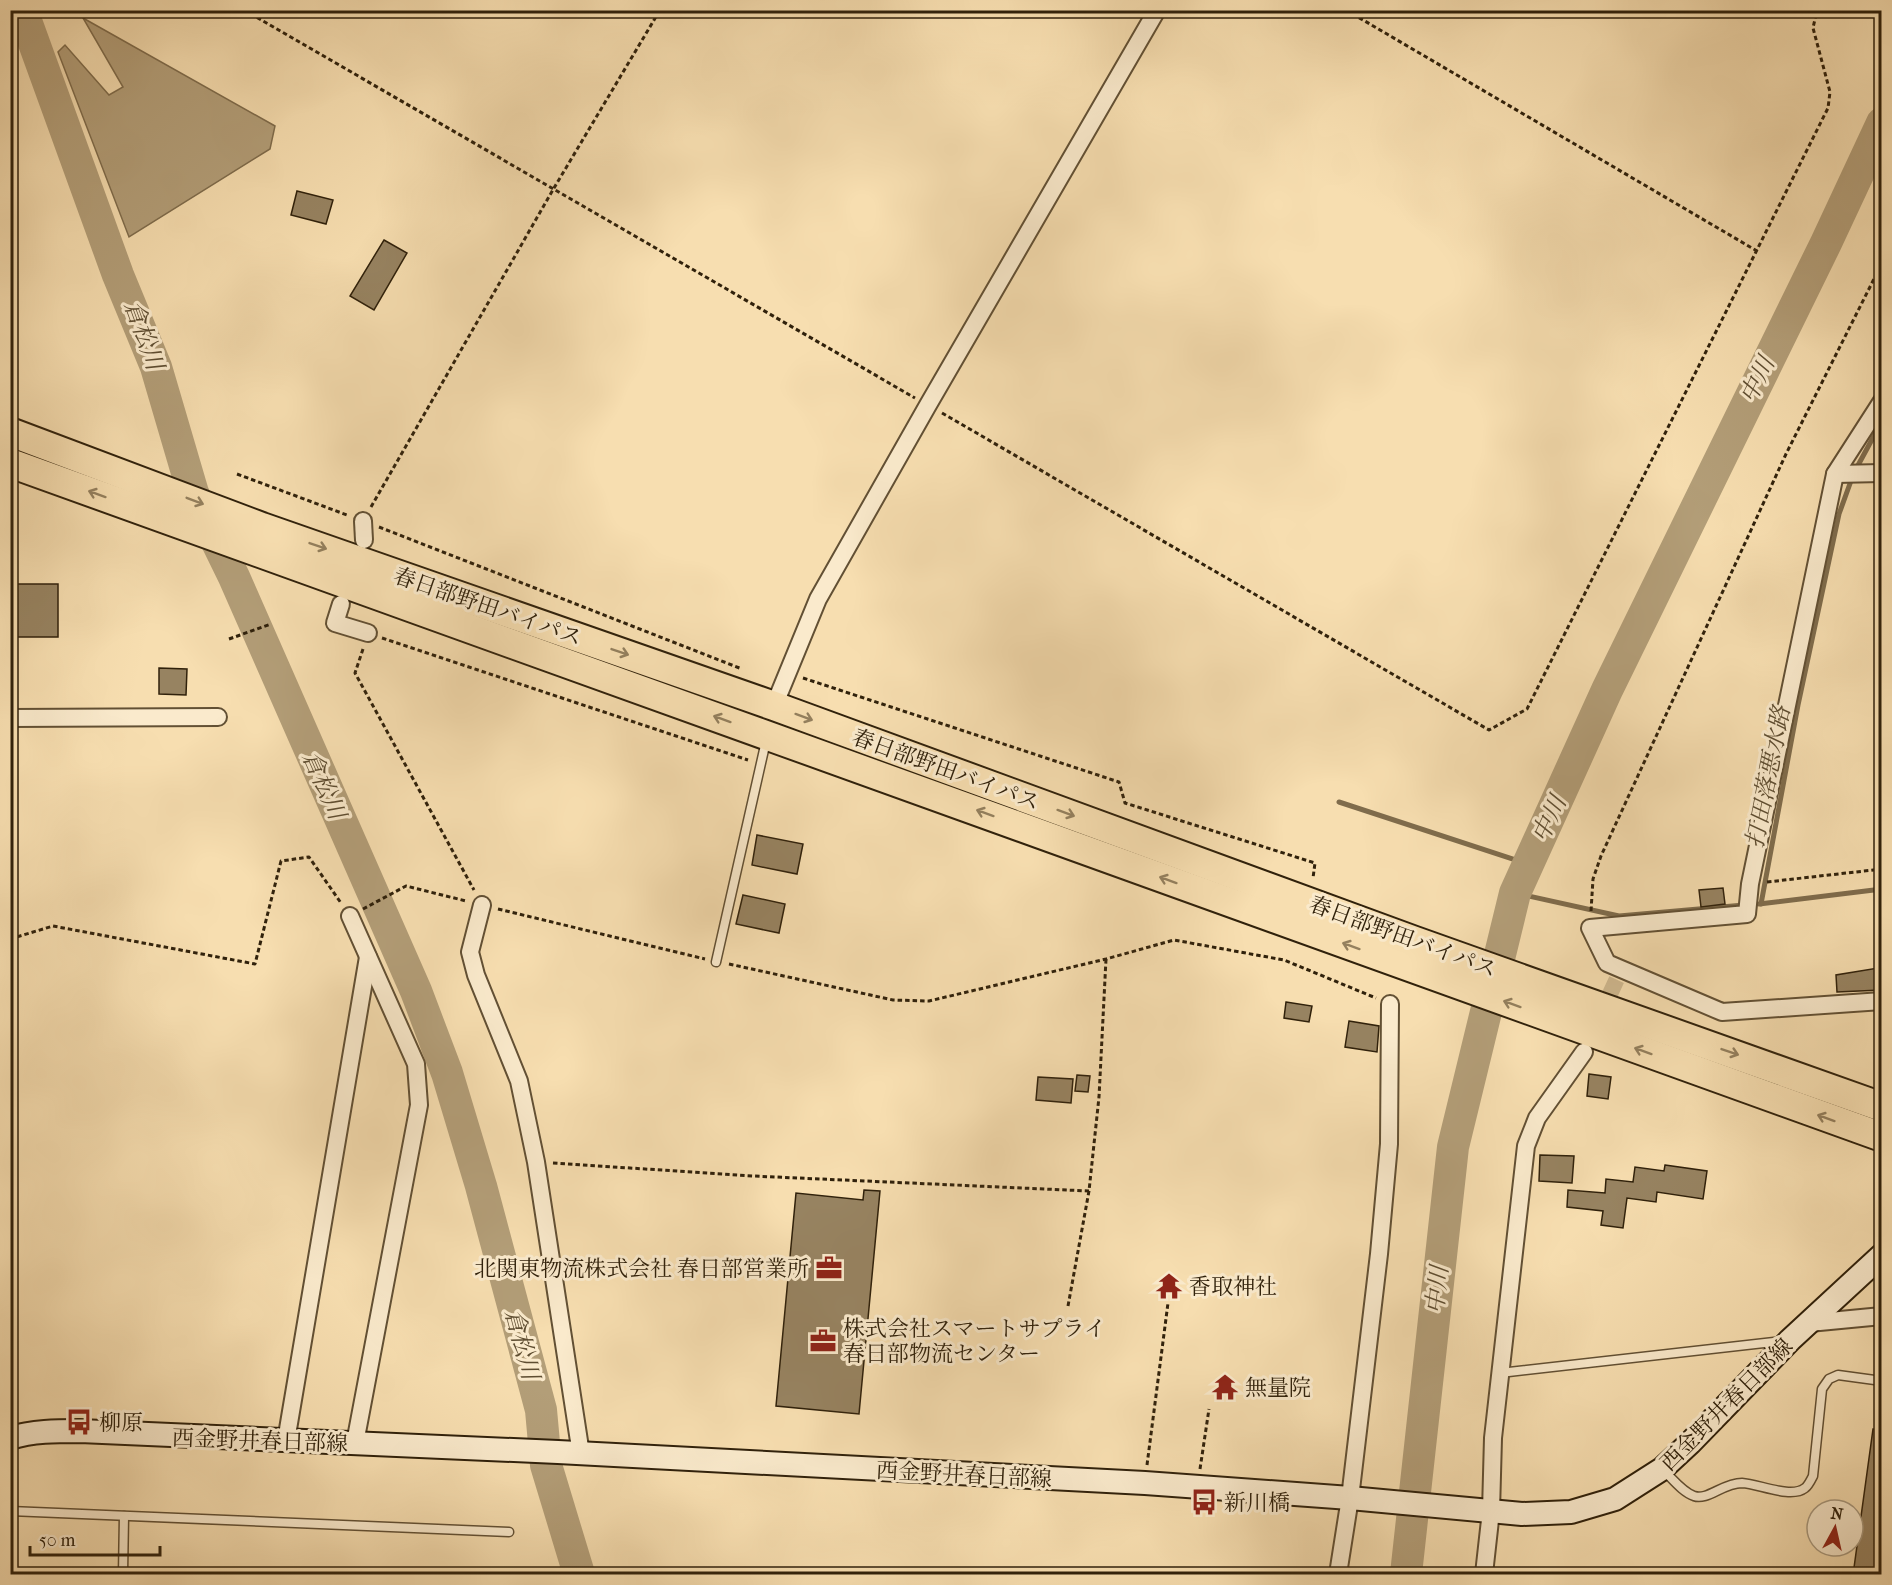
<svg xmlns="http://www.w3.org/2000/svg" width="1892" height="1585" font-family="'IM FELL French Canon','Noto Serif JP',serif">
	<rect width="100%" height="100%" fill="#f7deb0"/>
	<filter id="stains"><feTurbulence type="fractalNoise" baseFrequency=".00333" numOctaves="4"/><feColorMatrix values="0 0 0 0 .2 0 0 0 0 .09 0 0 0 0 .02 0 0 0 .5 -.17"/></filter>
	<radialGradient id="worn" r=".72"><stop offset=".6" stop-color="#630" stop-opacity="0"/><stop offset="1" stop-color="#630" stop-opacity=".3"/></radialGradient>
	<path fill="#b39e78" stroke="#7f6c4c" stroke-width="1.5" d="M83 18 275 126 270 149 129 237 58 52 65 45 109 95 123 87Z"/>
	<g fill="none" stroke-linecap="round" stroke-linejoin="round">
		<g stroke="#7f6c4c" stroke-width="5">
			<path d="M1856 469 1882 421"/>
			<path d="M1339 802 1528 864"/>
			<path d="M1515 893 1619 916 1744 905"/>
			<path d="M1759 904 1882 889"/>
			<path d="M1761 904 1798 705 1839 514 1852 478"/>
		</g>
		<g stroke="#b39e78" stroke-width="32">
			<path d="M22 10 118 275 156 367 193 493 234 577 416 991 447 1073 481 1186 541 1410 546 1465 579 1574"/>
			<path d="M1406 1574 1453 1147 1515 893 1607 690 1826 243 1882 123"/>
		</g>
	</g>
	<g fill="#978361" stroke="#30210b" stroke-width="1.5">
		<path d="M297 191 333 200 326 224 291 215Z"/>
		<path d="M384 240 407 253 374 310 350 296Z"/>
		<rect x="10" y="584" width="48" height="53"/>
		<path d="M159 668 187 669 186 695 159 694Z"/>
		<path d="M757 835 803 844 797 874 752 865Z"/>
		<path d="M1723 888 1725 904 1701 907 1699 890Z"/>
		<path d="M743 895 785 904 779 933 736 924Z"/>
		<path d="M1878 968 1881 990 1837 992 1836 975Z"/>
		<path d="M1286 1002 1312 1006 1309 1022 1284 1018Z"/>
		<path d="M1349 1021 1379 1026 1377 1052 1345 1047Z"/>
		<path d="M1589 1074 1611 1077 1608 1099 1587 1096Z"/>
		<path d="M1077 1075 1090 1076 1088 1092 1075 1091Z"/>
		<path d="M1038 1077 1073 1079 1071 1103 1036 1100Z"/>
		<path d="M1540 1155 1574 1156 1572 1183 1539 1181Z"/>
		<path d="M1665 1165 1707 1171 1703 1199 1657 1192 1656 1202 1627 1198 1623 1228 1601 1225 1603 1211 1567 1207 1568 1190 1605 1193 1606 1179 1633 1182 1635 1167 1664 1171Z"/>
		<path d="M864 1190 880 1191 859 1414 776 1406 796 1193 863 1200Z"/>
		<path d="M1873 1429 1881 1430V1575H1853Z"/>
	</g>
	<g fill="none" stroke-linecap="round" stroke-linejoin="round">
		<path stroke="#cfb88f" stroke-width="16" stroke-dasharray="16 8" stroke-linecap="butt" d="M1600 1016 1621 970"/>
		<g stroke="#625034" stroke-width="11">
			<g id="lane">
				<path d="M716 962 766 741"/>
				<path d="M1500 1373 1783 1341"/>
				<path d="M1662 1469C1672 1478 1682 1492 1694 1496 1707 1501 1723 1483 1742 1483 1759 1484 1791 1499 1805 1488 1808 1486 1811 1480 1813 1476L1822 1389 1829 1379 1838 1375 1882 1381"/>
				<path d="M10 1511 509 1532"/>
				<path d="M123 1574 124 1516"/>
			</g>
		</g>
		<g stroke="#625034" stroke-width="20">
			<g id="street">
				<path d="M1882 401 1835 474 1750 884 1747 914 1590 928 1607 963 1722 1012 1882 1001"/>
				<path d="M1835 474 1882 473"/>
				<path d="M363 521 364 540"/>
				<path d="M341 604 335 623 368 633"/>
				<path d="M774 706 818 599 928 405 1157 10"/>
				<path d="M10 718 218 717"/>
				<path d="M482 905 470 952 476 975 519 1081 536 1162 581 1454"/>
				<path d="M350 916 416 1064 419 1105 355 1443"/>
				<path d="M1809 1323 1882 1316"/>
				<path d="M286 1441 368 957"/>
				<path d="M1338 1574 1350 1498 1379 1254 1389 1144 1390 1004"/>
				<path d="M1484 1574 1491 1511 1493 1438 1526 1146 1537 1118 1584 1052"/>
			</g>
		</g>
		<g stroke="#30210b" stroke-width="26">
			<path id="secondary" d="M10 1438C33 1431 56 1431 80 1431L558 1452 1145 1483 1350 1498 1522 1514 1571 1512 1615 1499 1662 1469 1690 1443 1790 1340 1882 1255"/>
		</g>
		<g stroke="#30210b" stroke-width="32">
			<g id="highway">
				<path d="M10 432 262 527 774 706 1415 941 1882 1107"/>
				<path d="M10 463 1882 1137"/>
			</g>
		</g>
		<g stroke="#30210b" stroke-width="3" stroke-dasharray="4.5 3" stroke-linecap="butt">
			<path d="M244 10 915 398"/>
			<path d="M1346 10 1757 251"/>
			<path d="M942 413 1489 730 1527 709 1828 108 1830 92 1813 28 1817 10"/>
			<path d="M237 474 347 515"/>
			<path d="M371 507 554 188 660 10"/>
			<path d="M379 527 742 669"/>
			<path d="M382 638 748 760"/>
			<path d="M229 639 271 624"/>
			<path d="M363 649 355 673 474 890"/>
			<path d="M803 678 1119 782 1125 803 1315 863 1313 878"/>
			<path d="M1767 882 1882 869"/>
			<path d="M363 909 406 886 466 901"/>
			<path d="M498 909 705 959"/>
			<path d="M1591 911 1593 879 1601 856 1786 454 1882 263"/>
			<path d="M10 939 53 926 255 964 281 861 309 857 341 903"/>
			<path d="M729 964 893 1000 929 1001 1106 959 1174 940 1284 960 1376 998"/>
			<path d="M553 1163 753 1176 1089 1191"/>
			<path d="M1068 1306 1089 1191 1099 1097 1106 959"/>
			<path d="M1147 1465 1168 1303"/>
			<path d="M1200 1469 1209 1409"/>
		</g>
		<use href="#lane" stroke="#faeacc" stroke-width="8"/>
		<use href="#street" stroke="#faeacc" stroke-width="16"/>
		<use href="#secondary" stroke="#faeacc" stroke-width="22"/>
		<use href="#highway" stroke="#f7deb0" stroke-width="28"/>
	</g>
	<defs><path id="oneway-shaft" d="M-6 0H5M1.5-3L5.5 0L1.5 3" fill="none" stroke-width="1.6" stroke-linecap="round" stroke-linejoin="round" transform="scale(1.5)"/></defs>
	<g stroke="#94805e">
		<use href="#oneway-shaft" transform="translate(97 494) rotate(-160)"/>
		<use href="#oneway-shaft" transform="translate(195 501) rotate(21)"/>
		<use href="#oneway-shaft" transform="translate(318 546) rotate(19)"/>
		<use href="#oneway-shaft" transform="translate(620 652) rotate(19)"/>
		<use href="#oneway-shaft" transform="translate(804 717) rotate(20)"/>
		<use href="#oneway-shaft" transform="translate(722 719) rotate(-160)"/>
		<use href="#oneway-shaft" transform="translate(985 813) rotate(-160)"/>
		<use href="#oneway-shaft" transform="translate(1066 813) rotate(20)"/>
		<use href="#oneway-shaft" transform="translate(1168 880) rotate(-160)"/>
		<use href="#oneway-shaft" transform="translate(1351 946) rotate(-160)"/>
		<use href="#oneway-shaft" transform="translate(1512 1004) rotate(-160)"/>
		<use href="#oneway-shaft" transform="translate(1643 1051) rotate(-160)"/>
		<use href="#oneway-shaft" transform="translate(1730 1052) rotate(19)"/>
		<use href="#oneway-shaft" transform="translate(1826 1118) rotate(-160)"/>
	</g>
	<defs>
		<g id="office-bare" transform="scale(2.07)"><path d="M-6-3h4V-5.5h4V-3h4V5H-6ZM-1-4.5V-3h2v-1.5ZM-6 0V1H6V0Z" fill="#8f2418" stroke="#faeacc" stroke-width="2.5" paint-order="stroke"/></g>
		<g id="temple-bare" transform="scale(2.07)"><path d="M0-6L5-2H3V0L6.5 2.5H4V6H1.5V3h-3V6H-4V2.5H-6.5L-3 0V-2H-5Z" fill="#8f2418" stroke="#faeacc" stroke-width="2.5" paint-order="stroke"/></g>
		<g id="bus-bare" transform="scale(2.07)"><path d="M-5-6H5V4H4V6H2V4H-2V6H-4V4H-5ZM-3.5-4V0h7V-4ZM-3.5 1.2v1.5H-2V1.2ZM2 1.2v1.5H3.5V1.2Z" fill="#8f2418" stroke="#faeacc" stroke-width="2.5" paint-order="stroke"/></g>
	</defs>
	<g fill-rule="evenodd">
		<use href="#office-bare" x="829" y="1268"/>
		<use href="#temple-bare" x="1169" y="1286"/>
		<use href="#office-bare" x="823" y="1341"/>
		<use href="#temple-bare" x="1225" y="1387"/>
		<use href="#bus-bare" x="79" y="1422"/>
		<use href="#bus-bare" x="1204" y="1502"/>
	</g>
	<g text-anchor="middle" stroke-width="6" stroke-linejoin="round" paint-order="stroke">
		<g font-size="22" fill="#30210b" stroke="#faeacc">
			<text transform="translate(488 606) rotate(19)" y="8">春日部野田バイパス</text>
			<text transform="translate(946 769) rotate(20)" y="8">春日部野田バイパス</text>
			<text transform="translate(1403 936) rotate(20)" y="8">春日部野田バイパス</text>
			<text transform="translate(1726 1404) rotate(-45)" y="8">西金野井春日部線</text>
			<text transform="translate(260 1440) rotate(2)" y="8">西金野井春日部線</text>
			<text transform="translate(964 1474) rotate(3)" y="8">西金野井春日部線</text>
		</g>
		<g font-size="22" fill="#30210b" stroke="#faeacc" text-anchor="start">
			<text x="809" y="1276" text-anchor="end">北関東物流株式会社 春日部営業所</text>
			<text x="1189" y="1294">香取神社</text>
			<text x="843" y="1336">株式会社スマートサプライ<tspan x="843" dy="25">春日部物流センター</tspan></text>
			<text x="1245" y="1395">無量院</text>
			<text x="99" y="1430">柳原</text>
			<text x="1224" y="1510">新川橋</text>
		</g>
		<g font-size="24" font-style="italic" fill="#5e4d31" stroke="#faeacc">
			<text transform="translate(144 335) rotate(70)" y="8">倉松川</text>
			<text transform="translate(1757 380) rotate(-64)" y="8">中川</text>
			<text transform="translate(1768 777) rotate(-79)" y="8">打田落悪水路</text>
			<text transform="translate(324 785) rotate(66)" y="8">倉松川</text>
			<text transform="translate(1549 819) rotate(-65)" y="8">中川</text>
			<text transform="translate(1437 1290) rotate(-84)" y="8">中川</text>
			<text transform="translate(522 1344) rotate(75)" y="8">倉松川</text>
		</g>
	</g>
	<rect width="1892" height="1585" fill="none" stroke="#f7deb0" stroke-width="36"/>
	<rect x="12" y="12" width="1868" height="1561" fill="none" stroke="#30210b" stroke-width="3"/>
	<rect x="18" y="18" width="1856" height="1549" fill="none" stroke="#30210b" stroke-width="1.5"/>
	<g transform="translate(1835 1528) rotate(8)"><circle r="28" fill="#faeacc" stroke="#a99a7f" stroke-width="1.5"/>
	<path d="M0-4.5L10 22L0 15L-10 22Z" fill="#8f2418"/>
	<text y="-9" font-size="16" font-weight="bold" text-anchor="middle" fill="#30210b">N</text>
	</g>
	<path d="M30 1546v9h130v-9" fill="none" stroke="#30210b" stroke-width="3"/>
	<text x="39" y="1546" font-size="18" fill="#30210b" stroke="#faeacc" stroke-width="4.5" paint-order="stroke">50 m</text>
	<rect width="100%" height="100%" filter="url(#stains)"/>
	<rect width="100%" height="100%" fill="url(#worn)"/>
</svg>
